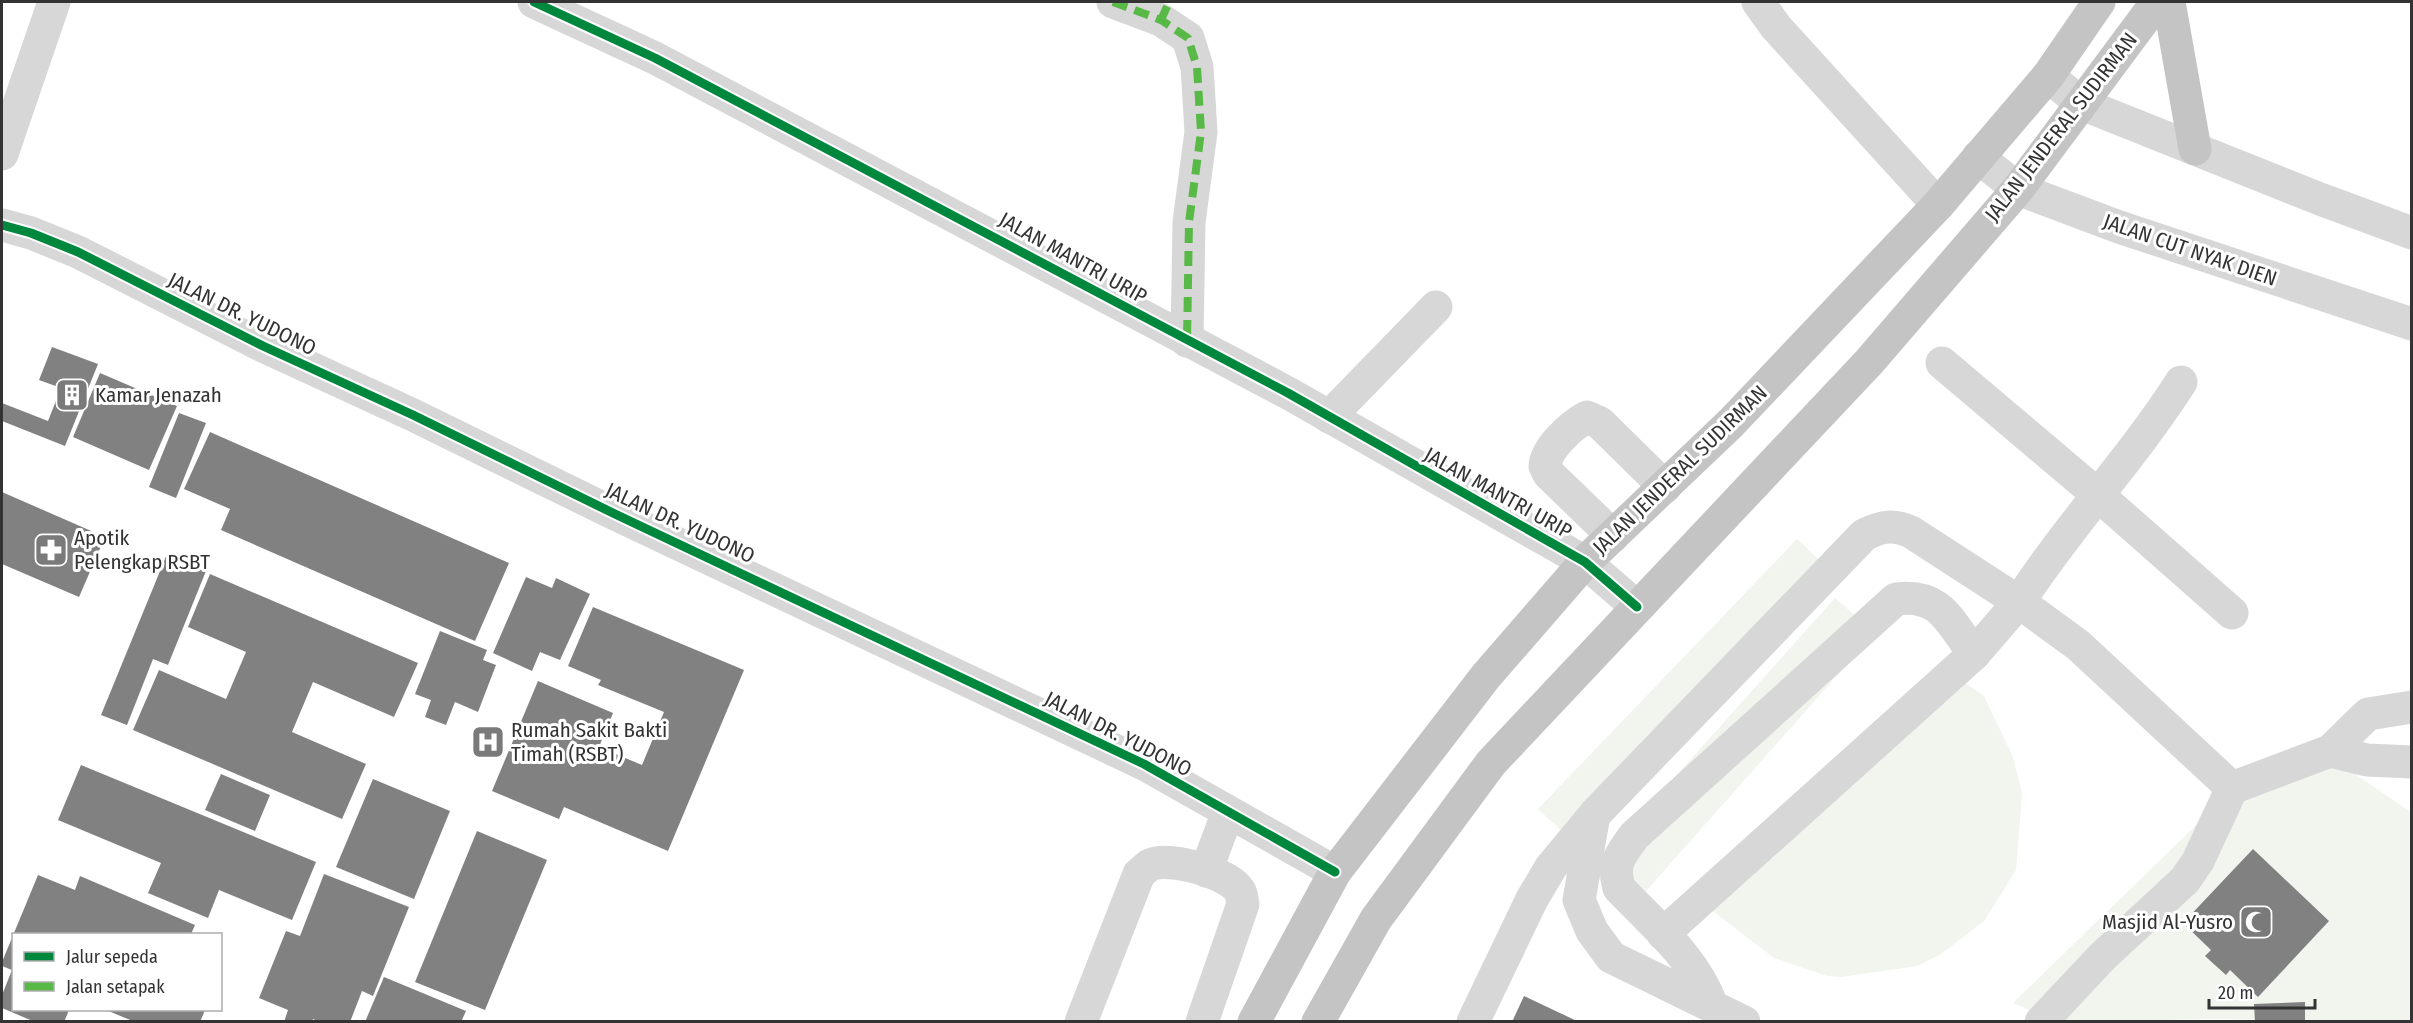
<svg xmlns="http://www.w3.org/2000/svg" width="2413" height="1023" font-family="'Fira Sans Condensed',sans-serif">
	<rect width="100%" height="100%" fill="#fff"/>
	<g fill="#f1f5ed">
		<path d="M1797 539 1840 580 1581 849 1538 809Z"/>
		<path d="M1835 598 1875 633 1631 908 1590 872Z"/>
		<path d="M1939 664 1984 696 2013 757 2022 793 2016 870 1984 921 1941 954 1917 966 1841 977 1827 976 1774 958 1709 908Z"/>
		<path d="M2318 749 2411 812V1021L2211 1019 2058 1022 2013 1003 2221 801Z"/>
	</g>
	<g fill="#818181">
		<path d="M52 347 98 364 65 446 2 421V403L48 421 61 388 39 380Z"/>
		<path d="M100 373 177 406 149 470 73 437Z"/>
		<path d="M179 413 206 423 176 498 149 487Z"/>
		<path d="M210 432 509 563 475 641 221 530 230 509 184 489Z"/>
		<path d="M2 492 105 537 79 597 2 564Z"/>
		<path d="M167 554 206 571 168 665 153 659 127 725 101 715Z"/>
		<path d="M210 574 418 663 394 717 313 682 292 732 366 764 342 819 133 730 159 670 226 699 246 652 188 627Z"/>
		<path d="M526 577 552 588 556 578 590 594 560 660 540 652 532 671 493 653Z"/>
		<path d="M593 607 744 670 668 851 564 807 559 819 492 791 538 681 613 713 599 747 642 765 664 712 598 685 601 680 568 666Z"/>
		<path d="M440 631 487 650 483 660 496 665 478 712 455 702 446 725 425 717 431 700 415 694Z"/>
		<path d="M81 765 316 862 292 920 219 890 208 918 148 893 161 863 58 820Z"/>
		<path d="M221 774 270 795 255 831 205 810Z"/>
		<path d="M373 779 450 811 414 899 336 867Z"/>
		<path d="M477 831 547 860 485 1010 415 982Z"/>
		<path d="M2253 849 2329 921 2258 997 2230 970 2226 975 2205 956 2211 950 2183 923Z"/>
		<path d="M324 874 409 907 373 996 362 991 350 1022H319L313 1019 312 1022H284L288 1010 259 998 286 931 300 936Z"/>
		<path d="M38 875 75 890 80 876 195 925 191 934H14V1010H69L64 1022H35L2 1008V995L12 970 2 966V962Z"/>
		<path d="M384 977 466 1011 461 1022H365Z"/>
		<path d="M1524 996 1579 1022H1512Z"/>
		<path d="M2305 1002V1022H2255L2254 1004Z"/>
		<path d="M106 1010H205L200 1022H135Z"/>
	</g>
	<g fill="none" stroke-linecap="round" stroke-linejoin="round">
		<g stroke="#d7d7d7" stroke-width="33">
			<path d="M534 2 655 58 1288 393 1585 562 1637 607"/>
			<path d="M1113 2 1161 20 1188 38 1197 67 1201 132 1189 222 1187 341"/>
			<path d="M1758 2 1776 27 1938 205"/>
			<path d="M2048 76 2082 104 2320 199 2412 233"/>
			<path d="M2 154 54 2"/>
			<path d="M1978 157 2018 189 2119 227 2412 324"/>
			<path d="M2 225 31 233 78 252 263 346 413 415 615 514 1144 764 1335 872"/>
			<path d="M1942 363 2098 495 2232 613"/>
			<path d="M2181 382C2132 459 2068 526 2019 602L2078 645 2232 788"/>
			<path d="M1329 417 1436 307"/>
			<path d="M1613 536 1549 474 1545 466C1546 448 1572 425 1587 417L1600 423 1665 487"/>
			<path d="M2330 751 2367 760 2412 762"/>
			<path d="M1206 871 1228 812"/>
			<path d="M1663 934 1974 654 2019 602 1911 532C1893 524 1882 526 1864 535L1594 815 1579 900 1592 931 1611 957 1744 1022"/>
			<path d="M1712 1006C1695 958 1653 924 1619 888 1612 863 1620 856 1634 836L1896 599C1941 593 1950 622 1974 654"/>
			<path d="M1081 1022 1139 874C1142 872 1146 867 1150 865 1169 856 1228 873 1239 890 1242 893 1242 900 1243 904L1202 1022"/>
			<path d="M1473 1022 1532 899 1551 867 1591 819"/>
			<path d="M2041 1022 2102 957 2185 880 2198 861 2232 788 2330 751 2368 714 2412 707"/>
		</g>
		<g stroke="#c4c4c4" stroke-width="33">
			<path d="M2169 2 2195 149"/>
			<path d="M1254 1022 1335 872 1486 676 1585 562 1731 423 1938 205 2048 76 2099 2"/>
			<path d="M1318 1022 1376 919 1491 763 1869 362 2018 189 2157 2"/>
		</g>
		<g stroke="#58b947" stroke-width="8" stroke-dasharray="15 8" stroke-linecap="butt">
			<path d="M1113 2 1161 20 1188 38 1197 67 1201 132 1189 222 1187 341"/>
			<path d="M1161 20 1169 2"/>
		</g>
		<g stroke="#fff" stroke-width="13">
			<g id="cycleway">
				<path d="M534 2 655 58 1288 393 1585 562 1637 607"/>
				<path d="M2 225 31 233 78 252 263 346 413 415 615 514 1144 764 1335 872"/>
			</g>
		</g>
		<use href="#cycleway" stroke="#00873e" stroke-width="9"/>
	</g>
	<defs>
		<g id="building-square" transform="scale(1.725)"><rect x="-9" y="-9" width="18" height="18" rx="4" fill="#7a7a7a" stroke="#fff"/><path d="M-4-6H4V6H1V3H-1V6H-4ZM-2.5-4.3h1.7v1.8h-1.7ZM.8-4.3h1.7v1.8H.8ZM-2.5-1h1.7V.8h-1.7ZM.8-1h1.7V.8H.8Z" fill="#fff"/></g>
		<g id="pharmacy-square" transform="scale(1.725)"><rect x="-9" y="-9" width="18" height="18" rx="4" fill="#7a7a7a" stroke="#fff"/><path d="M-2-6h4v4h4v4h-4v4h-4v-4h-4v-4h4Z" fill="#fff"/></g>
		<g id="hospital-square" transform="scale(1.725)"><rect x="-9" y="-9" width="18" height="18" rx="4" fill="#7a7a7a" stroke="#fff"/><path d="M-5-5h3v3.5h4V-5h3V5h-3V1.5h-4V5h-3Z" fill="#fff"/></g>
		<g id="mosque-square" transform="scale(1.725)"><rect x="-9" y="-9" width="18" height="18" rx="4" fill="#7a7a7a" stroke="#fff"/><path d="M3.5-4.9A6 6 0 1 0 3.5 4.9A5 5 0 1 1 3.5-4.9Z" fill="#fff"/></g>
	</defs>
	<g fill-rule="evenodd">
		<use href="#building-square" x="72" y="395"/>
		<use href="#pharmacy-square" x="51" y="550"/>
		<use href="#hospital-square" x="488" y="742"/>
		<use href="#mosque-square" x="2256" y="922"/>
	</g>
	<g text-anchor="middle" stroke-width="6" stroke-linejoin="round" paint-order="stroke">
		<g font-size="21" fill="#333" stroke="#fff">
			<text transform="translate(2061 127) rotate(-52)" y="7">JALAN JENDERAL SUDIRMAN</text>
			<text transform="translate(2190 250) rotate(19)" y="7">JALAN CUT NYAK DIEN</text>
			<text transform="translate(1073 258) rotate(29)" y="7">JALAN MANTRI URIP</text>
			<text transform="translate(242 314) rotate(26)" y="7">JALAN DR. YUDONO</text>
			<text transform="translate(1680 470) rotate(-44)" y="7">JALAN JENDERAL SUDIRMAN</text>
			<text transform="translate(1498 493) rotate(29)" y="7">JALAN MANTRI URIP</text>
			<text transform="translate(680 523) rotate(25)" y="7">JALAN DR. YUDONO</text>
			<text transform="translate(1118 734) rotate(27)" y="7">JALAN DR. YUDONO</text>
		</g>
		<g font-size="21" fill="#333" stroke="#fff" text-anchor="start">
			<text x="95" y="402">Kamar Jenazah</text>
			<text x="74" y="545">Apotik<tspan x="74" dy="24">Pelengkap RSBT</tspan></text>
			<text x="511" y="737">Rumah Sakit Bakti<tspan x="511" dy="24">Timah (RSBT)</tspan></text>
			<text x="2233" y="929" text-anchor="end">Masjid Al-Yusro</text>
		</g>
	</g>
	<rect width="2413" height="1023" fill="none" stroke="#333333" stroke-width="6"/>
	<rect x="12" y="933" width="210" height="78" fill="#ffffff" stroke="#adadad" stroke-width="1.5"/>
	<rect x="24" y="952" width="30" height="9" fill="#00873e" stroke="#adadad" stroke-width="1.5"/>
	<text x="66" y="963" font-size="18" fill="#333333">Jalur sepeda</text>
	<rect x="24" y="982" width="30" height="9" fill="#58b947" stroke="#adadad" stroke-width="1.5"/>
	<text x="66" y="993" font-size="18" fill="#333333">Jalan setapak</text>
	<path d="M2209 999v9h106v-9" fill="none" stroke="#333333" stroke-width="3"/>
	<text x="2218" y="999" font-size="18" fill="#333333" stroke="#ffffff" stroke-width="4.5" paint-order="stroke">20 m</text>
</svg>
